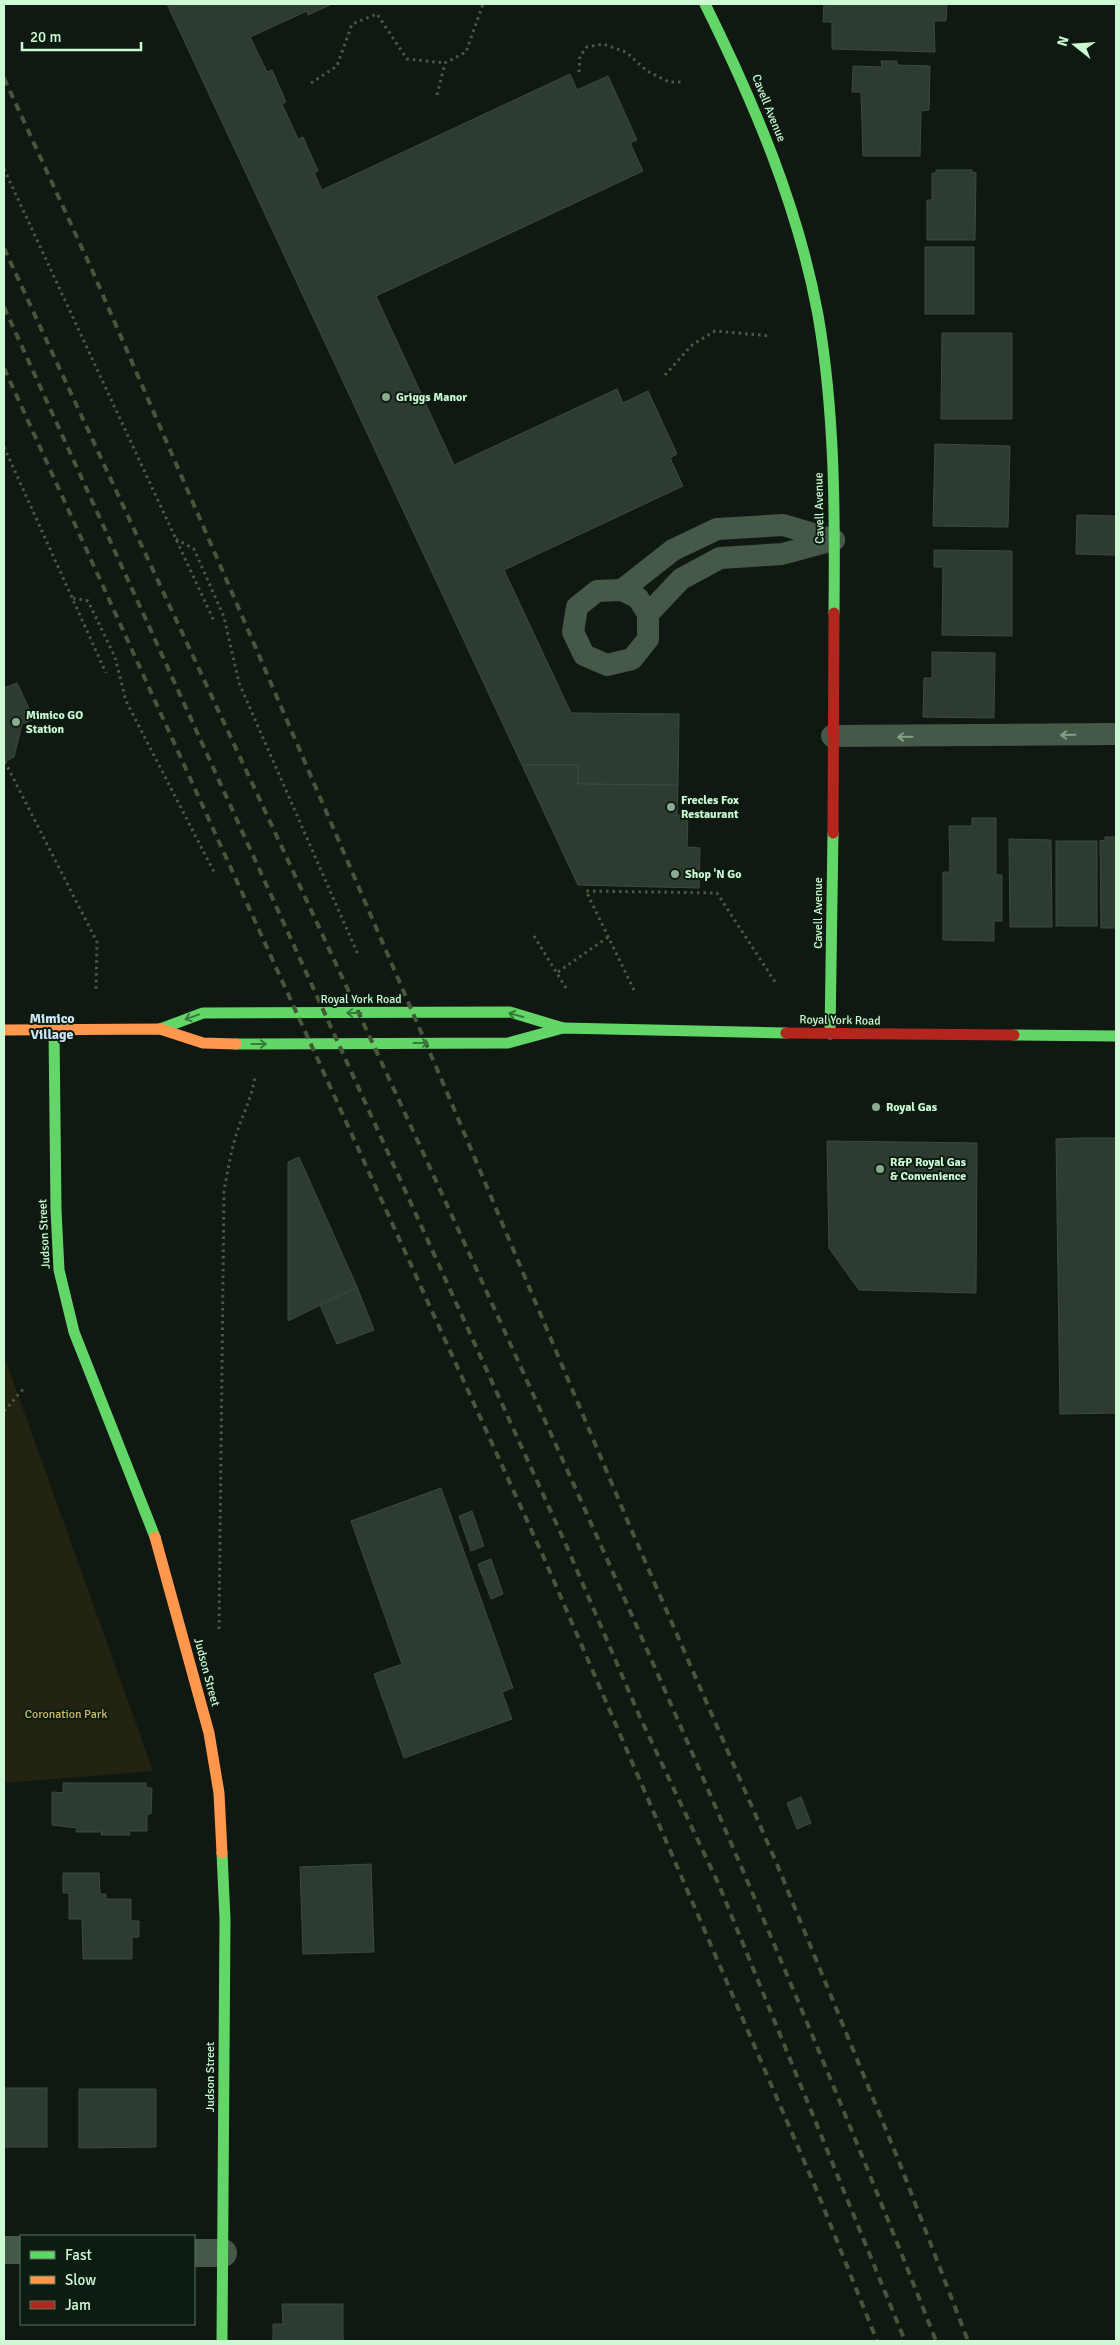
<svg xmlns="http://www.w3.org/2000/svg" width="1120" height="2345" font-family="Signika,sans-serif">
	<rect width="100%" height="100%" fill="#101812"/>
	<path fill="#222411" d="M4 1356 153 1771 4 1783Z"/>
	<g fill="#2e3b31" stroke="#3b4b3f">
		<path d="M167 4H332L308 15 307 11 250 37 267 72 272 70 286 102 282 104 298 139 303 137 318 171 314 173 322 190 570 74 577 90 608 76 637 140 630 143 643 171 376 296 454 465 617 389 623 403 648 391 677 454 670 458 683 486 504 570 571 713 679 714 678 785 578 784V765H522Z"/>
		<path d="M824 4H947L946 21H934L935 52 832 49V22H823Z"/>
		<path d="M881 61H897V65L930 66 929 110 921 111 920 156H863L861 92H852L853 66 882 67Z"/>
		<path d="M936 170H972V172L976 173 975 240H927V200H932V173H936Z"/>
		<rect x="925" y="247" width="49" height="67"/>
		<path d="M942 333H1012V419H941Z"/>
		<path d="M935 444 1010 446 1008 527 933 526Z"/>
		<path d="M1077 515 1116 516V555L1076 554Z"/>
		<path d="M934 550 1012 551V636L942 635 943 567H934Z"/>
		<path d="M932 652 995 653 994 718 923 717 924 678H932Z"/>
		<path d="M17 683 34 719 22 724 14 757 4 762V686L7 687Z"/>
		<path d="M522 765H578V784L678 785 677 815H688L687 847 700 848 699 888 578 885Z"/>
		<path d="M972 818H996V875H1002V921H994V941L943 940V872H950L949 826H972Z"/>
		<path d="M1105 837H1116V928H1101L1100 840 1105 841Z"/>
		<path d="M1009 839 1051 840 1052 927H1010Z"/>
		<rect x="1056" y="841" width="41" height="85"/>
		<path d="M1077 1138H1116V1413L1060 1414 1056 1139Z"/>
		<path d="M827 1141 977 1143 976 1293 859 1290 829 1248Z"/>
		<path d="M299 1157 357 1287 288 1321V1162Z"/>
		<path d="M357 1287 374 1330 337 1344 320 1305Z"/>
		<path d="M441 1488 513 1688 502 1692 512 1719 404 1758 374 1674 402 1664 351 1521Z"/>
		<path d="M472 1511 484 1546 471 1551 459 1516Z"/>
		<path d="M491 1559 503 1594 491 1599 478 1564Z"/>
		<path d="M63 1783H146V1788H152L151 1814H147V1831H129L130 1835H101L102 1832H76L77 1828 52 1825V1792L63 1793Z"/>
		<path d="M801 1797 811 1823 797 1829 787 1803Z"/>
		<path d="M371 1864 374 1952 303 1954 300 1867Z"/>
		<path d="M63 1873H99L100 1894H106V1899H131V1921H139V1937H132V1959H83L82 1919H69V1893H63Z"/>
		<rect x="4" y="2088" width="43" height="59"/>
		<path d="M79 2089H156V2147L79 2148Z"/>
		<path d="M282 2304H343V2341H273V2324H283Z"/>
	</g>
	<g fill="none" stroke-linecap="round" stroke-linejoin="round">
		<g stroke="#4c5943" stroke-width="3" stroke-dasharray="2.5 4" stroke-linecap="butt">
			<path d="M579 72 580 56 587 47 603 44 626 52 647 71 669 82H683"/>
			<path d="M311 83 337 66 352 24 377 14 407 59 445 63"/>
			<path d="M437 95 445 63 466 52 483 4"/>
			<path d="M4 169 214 621"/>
			<path d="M665 375 692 345 715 331 771 336"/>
			<path d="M4 447 106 673"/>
			<path d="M176 539 194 549 224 617 239 683 359 957"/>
			<path d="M73 598 88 601 115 657 126 701 214 872"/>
			<path d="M4 755 5 762 97 942 96 989"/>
			<path d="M534 936 566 988"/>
			<path d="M558 972 608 937"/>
			<path d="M634 990 586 891 717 893 777 985"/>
			<path d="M4 1411 25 1387"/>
			<path d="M219 1629 224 1191C228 1170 231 1149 238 1129 244 1112 252 1096 255 1077"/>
		</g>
		<g stroke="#465948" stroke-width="22">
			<path d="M622 590 638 598 648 614V639L632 659 607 665 584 655 573 632 577 607 597 591Z"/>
			<path d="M622 590 673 550 717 529 783 525 834 540"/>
			<path d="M648 614 681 579 720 558 782 554 834 540"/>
			<path d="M832 736 1116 734"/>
		</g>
		<g stroke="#465948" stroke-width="28">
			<path d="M4 2250H21"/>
			<path d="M194 2253H223"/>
		</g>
		<g stroke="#63d668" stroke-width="11">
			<path d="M705 4C754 103 798 206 818 315 835 413 835 514 834 613"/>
			<path d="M160 1029 203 1013 510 1012 563 1028"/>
			<path d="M54 1030 56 1210 59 1270 74 1332 155 1537"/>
			<path d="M830 1034 833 833"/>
			<path d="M1014 1035 1116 1036"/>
			<path d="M236 1044 508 1043 563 1028 786 1033"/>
			<path d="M222 1853 225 1919 222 2341"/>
		</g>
		<g stroke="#ff974d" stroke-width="11">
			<path d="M4 1030 160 1029 203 1043 236 1044"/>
			<path d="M155 1537 209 1733 219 1793 222 1853"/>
		</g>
		<g stroke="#b3261e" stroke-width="11">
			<path d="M833 833 834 613"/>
			<path d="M786 1033 1014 1035"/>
		</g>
		<g stroke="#47553b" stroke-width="4" stroke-dasharray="8 6" stroke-linecap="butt">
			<path d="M4 78 92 270 233 595 449 1097 631 1529 776 1862 900 2164 968 2341"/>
			<path d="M4 248C323 942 657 1630 936 2341"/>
			<path d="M4 307 567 1547 639 1715 719 1885 905 2341"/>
			<path d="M4 368 544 1558 817 2191 877 2341"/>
		</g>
	</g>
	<defs><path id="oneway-shaft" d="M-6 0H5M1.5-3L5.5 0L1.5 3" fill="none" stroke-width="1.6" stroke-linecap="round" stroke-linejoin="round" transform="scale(1.25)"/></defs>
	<g stroke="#83a187">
		<use href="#oneway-shaft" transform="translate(1068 735) rotate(179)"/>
		<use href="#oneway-shaft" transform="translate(905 737) rotate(179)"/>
	</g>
	<g stroke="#38793c">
		<use href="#oneway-shaft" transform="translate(354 1013) rotate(180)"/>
		<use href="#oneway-shaft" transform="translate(516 1015) rotate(-165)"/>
		<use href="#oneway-shaft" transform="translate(192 1017) rotate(160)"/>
		<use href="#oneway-shaft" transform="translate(421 1043)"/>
		<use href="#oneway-shaft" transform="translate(259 1044)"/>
	</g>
	<g fill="#8bab91" stroke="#0d1c11" stroke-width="2">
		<circle cx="386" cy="397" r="5"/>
		<circle cx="16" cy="722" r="5"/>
		<circle cx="671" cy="807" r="5"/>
		<circle cx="675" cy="874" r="5"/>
		<circle cx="876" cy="1107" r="5"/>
		<circle cx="880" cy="1169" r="5"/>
	</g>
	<g text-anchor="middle" stroke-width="4" stroke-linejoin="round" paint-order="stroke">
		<g font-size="12" fill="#cdfad5" stroke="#0d1c11">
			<text transform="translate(769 108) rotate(68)" y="4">Cavell Avenue</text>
			<text transform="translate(819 508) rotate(-91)" y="4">Cavell Avenue</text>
			<text transform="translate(818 913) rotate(-90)" y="4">Cavell Avenue</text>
			<text x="361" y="1003">Royal York Road</text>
			<text transform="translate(840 1020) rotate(1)" y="4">Royal York Road</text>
			<text transform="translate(44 1234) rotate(-93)" y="4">Judson Street</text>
			<text transform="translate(207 1672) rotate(75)" y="4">Judson Street</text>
			<text transform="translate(210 2077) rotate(-90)" y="4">Judson Street</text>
		</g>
		<g font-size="12" font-weight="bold" fill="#cdfad5" stroke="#0d1c11" text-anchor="start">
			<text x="396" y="401">Griggs Manor</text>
			<text x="26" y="719">Mimico GO<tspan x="26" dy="14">Station</tspan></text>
			<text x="681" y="804">Frecles Fox<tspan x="681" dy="14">Restaurant</tspan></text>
			<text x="685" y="878">Shop 'N Go</text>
			<text x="886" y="1111">Royal Gas</text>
			<text x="890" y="1166">R&amp;P Royal Gas<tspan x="890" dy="14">&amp; Convenience</tspan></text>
		</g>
		<g font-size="12" fill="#d2bd61" stroke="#0d1c11">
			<text x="66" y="1718">Coronation Park</text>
		</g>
		<g font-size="14" font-weight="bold" fill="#cfe8fa" stroke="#0d1c11">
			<text x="52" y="1023">Mimico<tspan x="52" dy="16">Village</tspan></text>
		</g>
	</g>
	<rect width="1120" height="2345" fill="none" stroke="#cdfad5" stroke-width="10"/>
	<rect x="20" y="2235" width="175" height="90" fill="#0d1c11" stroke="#5a755f"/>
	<rect x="30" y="2251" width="25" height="8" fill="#63d668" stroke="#5a755f"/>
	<text x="65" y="2260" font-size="15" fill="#cdfad5">Fast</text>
	<rect x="30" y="2276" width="25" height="8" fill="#ff974d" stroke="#5a755f"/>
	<text x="65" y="2285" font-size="15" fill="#cdfad5">Slow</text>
	<rect x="30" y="2301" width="25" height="8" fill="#b3261e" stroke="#5a755f"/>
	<text x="65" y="2310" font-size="15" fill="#cdfad5">Jam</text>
	<g transform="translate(1075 45) rotate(287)" stroke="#0d1c11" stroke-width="4" paint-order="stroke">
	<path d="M0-4L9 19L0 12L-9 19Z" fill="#cdfad5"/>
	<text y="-8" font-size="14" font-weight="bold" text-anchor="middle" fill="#cdfad5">N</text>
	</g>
	<path d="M22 42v8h119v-8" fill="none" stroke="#cdfad5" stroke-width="2.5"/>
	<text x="30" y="42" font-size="15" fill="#cdfad5" stroke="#0d1c11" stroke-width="4" paint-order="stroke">20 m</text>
</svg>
